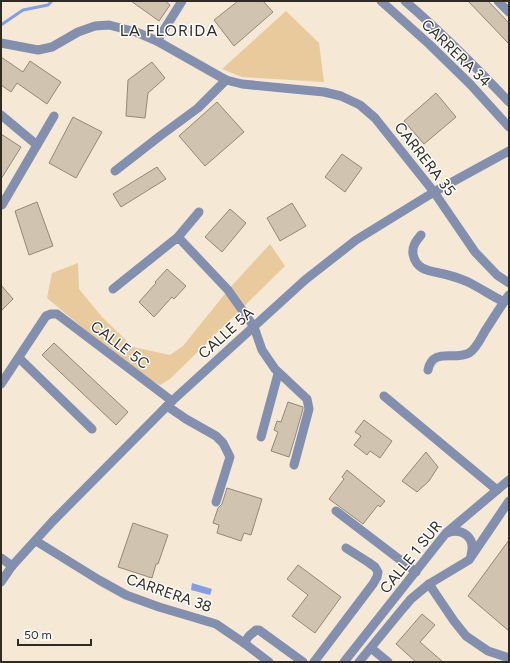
<svg xmlns="http://www.w3.org/2000/svg" width="510" height="663" font-family="Figtree,sans-serif">
	<rect width="100%" height="100%" fill="#f5e8d4"/>
	<g fill="#e8ca9c">
		<path d="M286 11 319 43 324 82 242 77 222 69Z"/>
		<path d="M270 244 285 266 170 379 160 385 133 370 47 298 52 273 78 263 79 289 102 317 133 347 170 355 183 346 228 290Z"/>
	</g>
	<path fill="#849ee5" d="M192 583 212 589 210 595 191 590Z"/>
	<g fill="none" stroke-linecap="round" stroke-linejoin="round">
		<path stroke="#849ee5" stroke-width="3" d="M1 25 23 10 48 5 52 1"/>
	</g>
	<g fill="#d0c3b0" stroke="#948876">
		<path d="M131 1H165L170 5 159 21Z"/>
		<path d="M238 1H263L273 12 234 46 214 20Z"/>
		<path d="M468 1H488L509 23V44Z"/>
		<path d="M1 57 23 72 30 61 61 82 47 104 17 83 11 92 1 85Z"/>
		<path d="M152 62 165 78 148 93 145 118 126 116 128 80Z"/>
		<path d="M436 93 456 117 424 144 404 121Z"/>
		<path d="M217 102 244 132 205 166 179 136Z"/>
		<path d="M73 117 102 132 76 178 49 163Z"/>
		<path d="M1 134 21 147 1 179Z"/>
		<path d="M342 154 362 168 345 192 325 177Z"/>
		<path d="M157 167 166 179 121 207 113 194Z"/>
		<path d="M37 202 53 246 29 255 15 211Z"/>
		<path d="M292 203 306 226 280 241 267 218Z"/>
		<path d="M230 209 246 223 222 252 205 237Z"/>
		<path d="M167 269 186 286 174 299 172 297 154 317 139 302 156 283 155 282Z"/>
		<path d="M1 285 13 299 1 311Z"/>
		<path d="M54 343 128 412 116 425 42 355Z"/>
		<path d="M288 402 303 407V409L295 437 289 457 271 451 278 432 274 430 277 421 281 422Z"/>
		<path d="M364 420 392 441 380 458 370 451 367 455 354 445 361 436 355 432Z"/>
		<path d="M426 452 438 467 429 481 417 492 402 481Z"/>
		<path d="M347 470 385 501 380 507 378 505 363 524 329 499 344 479 342 477Z"/>
		<path d="M227 488 262 499 251 535 244 533 241 541 217 533 219 525 213 523 218 508 222 504Z"/>
		<path d="M133 523 168 535 158 564H156L152 578 118 567Z"/>
		<path d="M509 540V631L468 596Z"/>
		<path d="M298 565 341 597 315 633 292 616 308 595 287 579Z"/>
		<path d="M422 614 435 625 420 642 443 662H416L396 644Z"/>
	</g>
	<g fill="none" stroke-linecap="round" stroke-linejoin="round">
		<g stroke="#838fae" stroke-width="9">
			<path d="M381 1 429 44 470 84 509 127"/>
			<path d="M405 1C442 33 476 67 509 102"/>
			<path d="M498 1 509 12"/>
			<path d="M157 41 182 1"/>
			<path d="M1 43 38 50 52 47 78 32 95 26 109 25 136 32 157 41 226 80 242 84 324 92 341 96 360 105 375 118 434 192 475 252 497 275 509 283"/>
			<path d="M1 115 37 145"/>
			<path d="M115 171 160 136 198 108 226 80"/>
			<path d="M2 205 54 116"/>
			<path d="M421 235C416 241 412 246 413 254 416 271 431 271 444 274 453 276 461 279 468 282 480 288 492 296 504 302"/>
			<path d="M178 237 199 212"/>
			<path d="M113 289 178 237 228 290 254 327 262 350 275 369 307 399 309 409 294 465"/>
			<path d="M19 358 92 429"/>
			<path d="M428 370C433 347 454 361 469 353 476 349 481 338 485 331 493 319 500 307 509 295"/>
			<path d="M1 384 46 316 51 314H57L172 401"/>
			<path d="M384 396 497 490"/>
			<path d="M167 406 186 419 216 436 223 443 230 457 216 502"/>
			<path d="M261 437 278 374"/>
			<path d="M336 511 416 572"/>
			<path d="M447 533C463 527 476 538 471 555"/>
			<path d="M36 541 99 580 126 595 159 607 196 618 216 624 244 643 269 662"/>
			<path d="M1 558 12 566"/>
			<path d="M1 582 12 566 52 522 172 401 305 280 356 240 434 192 509 151"/>
			<path d="M429 584 454 621 466 636 488 651 509 658"/>
			<path d="M244 643 249 636 256 630H259L303 662"/>
			<path d="M371 648 388 662"/>
			<path d="M314 662 373 584 377 577 378 572 375 567 368 562 346 548"/>
			<path d="M344 662 446 533 509 480"/>
			<path d="M359 662 400 612 411 599 429 584 469 560 509 501"/>
		</g>
	</g>
	<g text-anchor="middle" stroke-width="3" stroke-linejoin="round" paint-order="stroke">
		<g font-size="15" fill="#2f2a22" stroke="#fff">
			<text transform="translate(456 53) rotate(44)" y="5">CARRERA 34</text>
			<text transform="translate(425 159) rotate(52)" y="5">CARRERA 35</text>
			<text transform="translate(226 333) rotate(-42)" y="5">CALLE 5A</text>
			<text transform="translate(120 345) rotate(37)" y="5">CALLE 5C</text>
			<text transform="translate(411 557) rotate(-51)" y="5">CALLE 1 SUR</text>
			<text transform="translate(169 593) rotate(19)" y="5">CARRERA 38</text>
		</g>
		<g font-size="16" letter-spacing="1" fill="#2f2a22" stroke="#fff">
			<text x="169" y="36">LA FLORIDA</text>
		</g>
	</g>
	<rect width="510" height="663" fill="none" stroke="#2f2a22" stroke-width="4"/>
	<path d="M18 639v6h73v-6" fill="none" stroke="#2f2a22" stroke-width="2"/>
	<text x="24" y="639" font-size="12" fill="#2f2a22" stroke="#ffffff" stroke-width="3" paint-order="stroke">50 m</text>
</svg>
